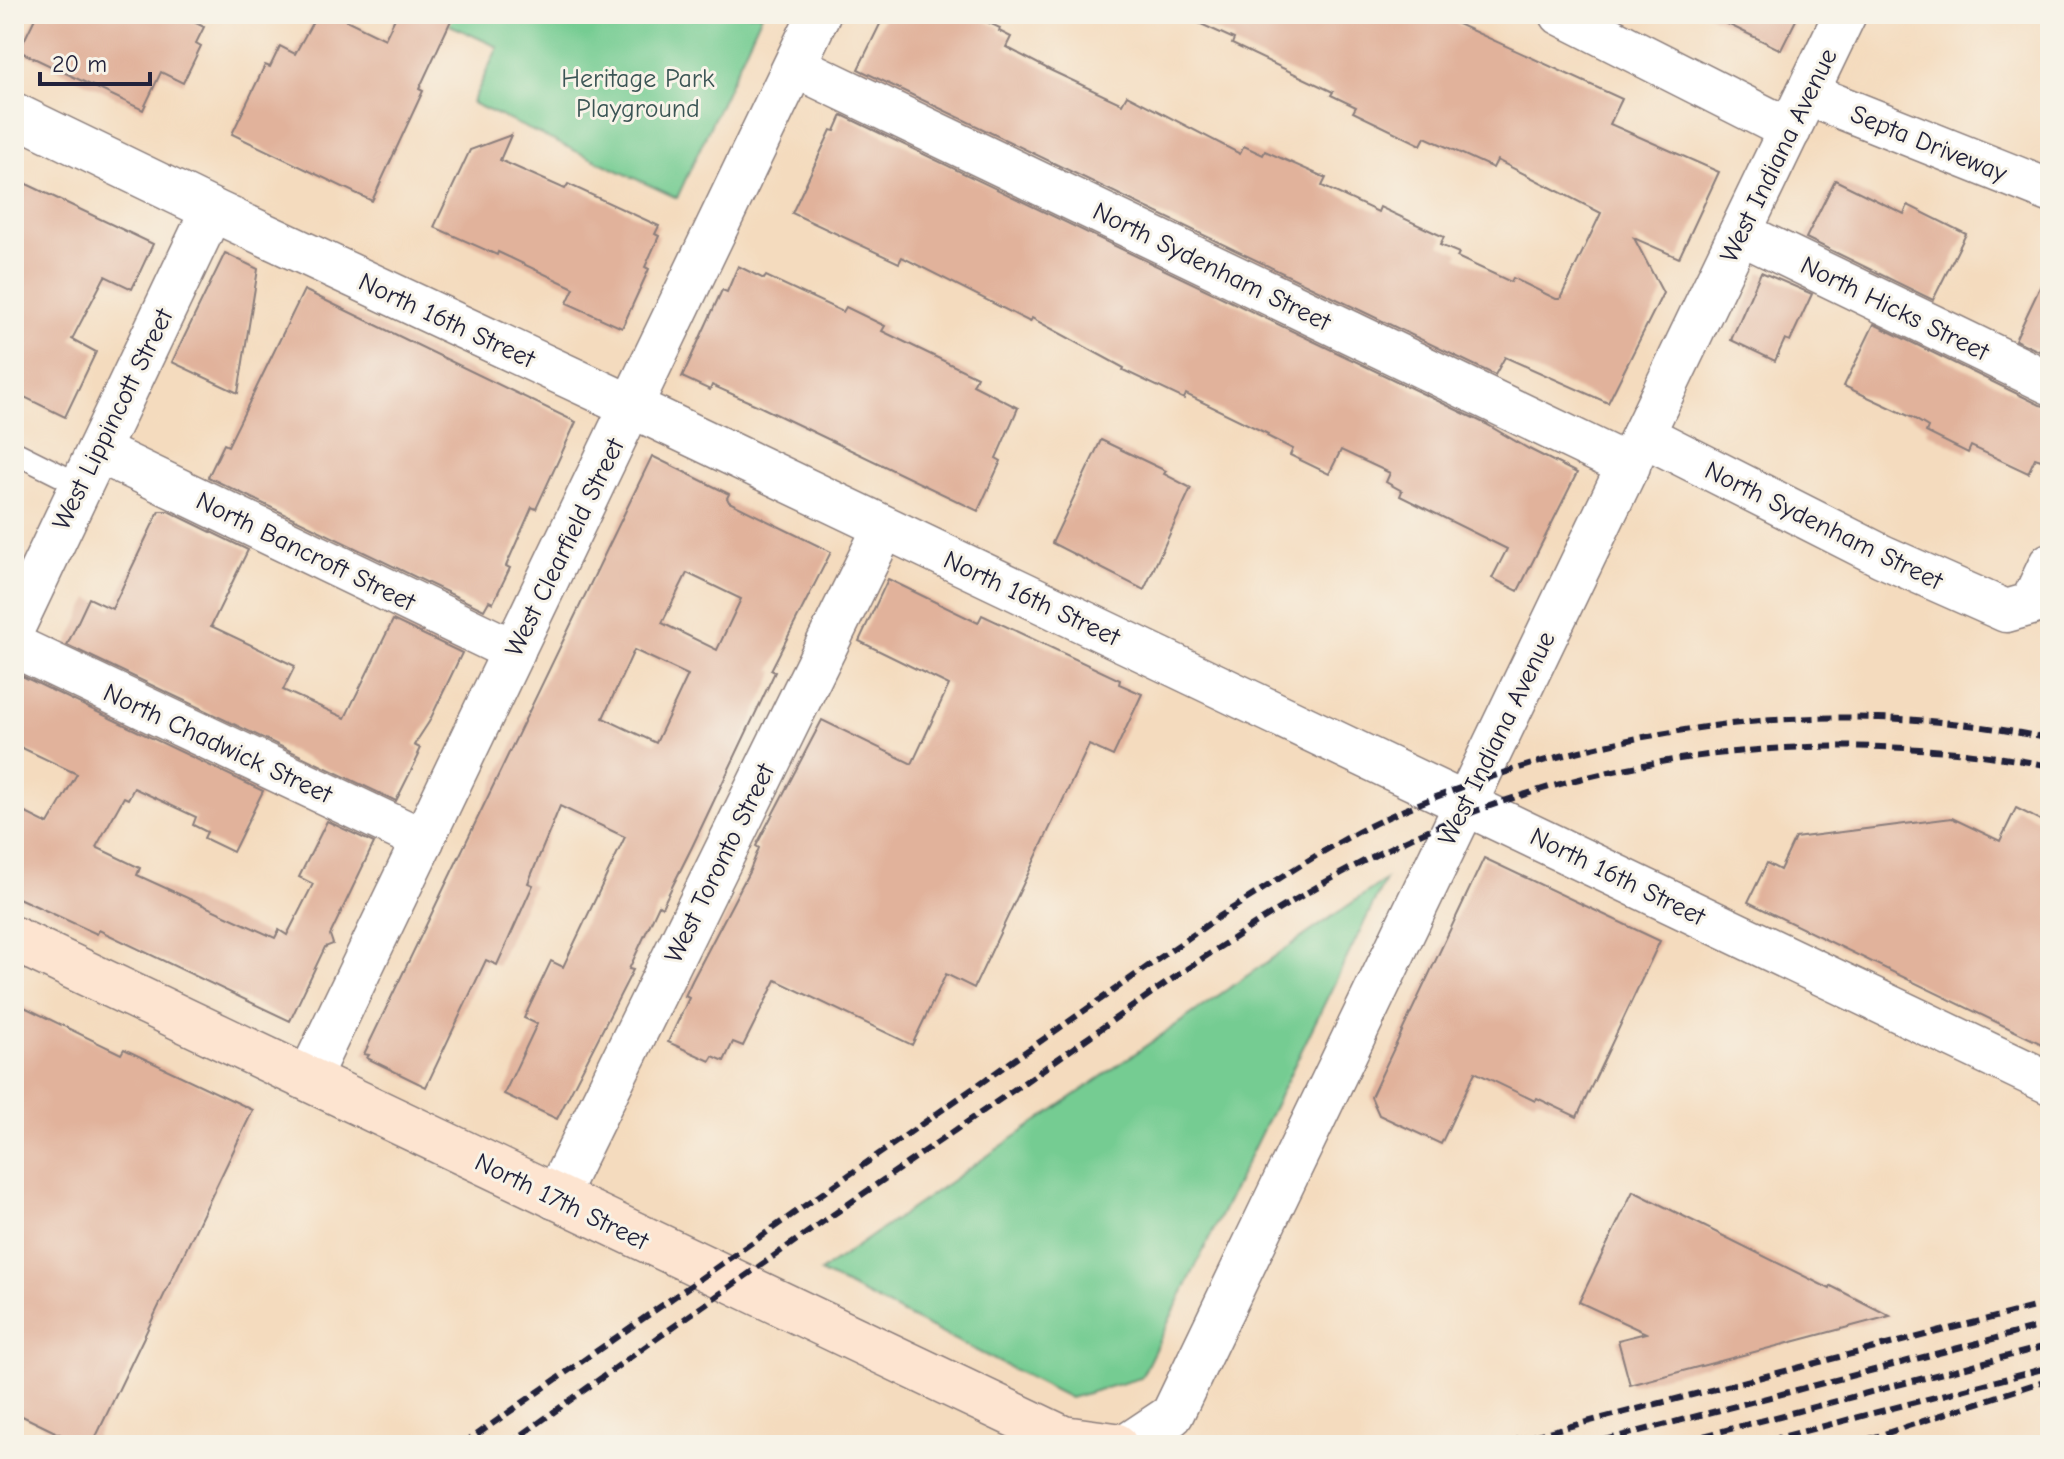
<svg xmlns="http://www.w3.org/2000/svg" width="2064" height="1459" font-family="'Comic Neue',sans-serif">
	<rect width="100%" height="100%" fill="#f7f3e8"/>
	<filter id="ink" filterUnits="userSpaceOnUse"><feTurbulence type="fractalNoise" baseFrequency=".0125" numOctaves="2"/><feDisplacementMap in="SourceGraphic" scale="16" xChannelSelector="R" yChannelSelector="G"/><feConvolveMatrix kernelMatrix="1 2 1 2 8 2 1 2 1" color-interpolation-filters="sRGB"/></filter>
	<filter id="wash" filterUnits="userSpaceOnUse"><feTurbulence type="fractalNoise" baseFrequency=".006" numOctaves="4" result="noise"/><feDisplacementMap in="SourceGraphic" scale="32" xChannelSelector="R" yChannelSelector="G"/><feGaussianBlur stdDeviation="1.8" result="paint"/><feColorMatrix in="noise" values="0 0 0 0 0 0 0 0 0 0 0 0 0 0 0 0 0 1.4 0 .05"/><feComposite in="paint" operator="in"/></filter>
	<g filter="url(#wash)">
		<rect width="100%" height="100%" fill="#f4dbbe"/>
		<g fill="#74cc92" stroke="#4b7766" stroke-width="2">
			<path d="M426 14H762L677 198 472 103 498 47Z"/>
			<path d="M1385 880 1141 1378 1070 1398 820 1272Z"/>
		</g>
		<g id="blocks">
			<g fill="#e1b29b" fill-rule="evenodd">
				<path d="M37 14H178L204 27 196 43 201 46 183 83 161 72 143 110 19 51Z"/>
				<path d="M317 14H334L385 39 397 14H454L419 89 423 91 372 201 232 134 265 65 270 67 280 46 295 54Z"/>
				<path d="M885 14H970L1000 28 999 31 1011 37 1006 47 1050 70 1122 104 1127 95 1240 154 1244 146 1263 155 1265 151 1326 178 1322 186 1378 212 1380 207 1444 237 1440 245 1459 253 1457 257 1511 282 1513 278 1556 299H1560L1601 213 1497 160 1493 168 1425 137 1421 145 1353 112 1356 107 1331 95 1333 92 1232 44 1234 39 1179 14H1436L1622 99 1610 124 1719 172 1679 258 1634 238 1663 293 1608 403 1505 357 1495 375 858 69Z"/>
				<path d="M1707 14H1799L1781 50Z"/>
				<path d="M842 115 1486 424 1529 449 1577 473 1518 591 1492 578 1507 549 1400 496 1402 491 1386 482 1390 473 1341 450 1329 474 1290 455 1293 449 1267 436 1268 434 1186 394 1184 399 1123 370 1124 368 1032 318 1030 322 902 257 899 263 792 213 831 130 835 131Z"/>
				<path d="M511 135 500 160 565 189 568 184 659 226 655 234 659 236 645 267 649 269 622 328 567 303 574 288 498 252 497 255 434 227 470 150Z"/>
				<path d="M14 178 153 244 132 289 105 276 72 339 96 352 65 417 14 392Z"/>
				<path d="M1835 180 1904 214 1908 205 1966 234 1933 300 1806 238Z"/>
				<path d="M225 253 258 269 238 393 172 362Z"/>
				<path d="M738 266 764 279 766 276 843 312 846 307 885 326 882 331 977 377 973 385 1018 408 996 458 1001 461 978 511 761 407 712 385 710 390 682 377 722 290 727 292Z"/>
				<path d="M2050 266V356L2015 340Z"/>
				<path d="M1761 272 1812 294 1790 341 1785 339 1775 361 1731 340Z"/>
				<path d="M304 290 576 422 536 509 532 507 506 566 510 568 493 603 489 601 484 610 208 477 224 444 228 446Z"/>
				<path d="M1874 324 2040 405 2050 407V442L2041 460 2035 458 2028 473 1971 446 1968 453 1926 432 1928 427 1913 418 1844 386Z"/>
				<path d="M1101 440 1166 471 1164 474 1191 488 1144 590 1052 543Z"/>
				<path d="M652 456 729 494 727 498 729 502 831 552 771 670 775 672 692 847 662 907 659 905 629 969 633 970 557 1119 504 1094 537 1024 524 1018 551 961 563 967 625 837 560 806 528 883 533 885 497 965 486 960 426 1087 367 1058 369 1055 364 1054ZM687 573 741 599 717 650 662 623ZM634 650 688 675 656 743 603 718Z"/>
				<path d="M159 511H168L248 550 211 626 295 666 283 690 345 718 393 620 462 653 429 722 414 745 420 748 417 754 419 755 396 801 67 645 89 598 112 609Z"/>
				<path d="M888 579 978 623 982 615 1120 680 1119 684 1142 694 1113 756 1089 745 974 988 946 974 912 1045 776 980 743 1046 733 1042 724 1061 713 1056 710 1061 668 1042 689 998 685 996 692 981 750 870 759 848 756 846 822 720 912 764 949 685 859 641Z"/>
				<path d="M22 676 263 791 233 852 204 838 207 832 193 825 196 817 134 788 128 799 124 797 96 847 140 868 137 875 275 938 279 930 287 935 313 884 299 877 327 821 374 843 330 935 333 944 325 947 290 1021 99 930 97 934 14 896V807L48 824 77 774 14 744V694Z"/>
				<path d="M2016 808 2050 825V1048L1748 902 1767 863 1780 870 1795 838 1952 818 2000 841Z"/>
				<path d="M1484 858 1660 941 1577 1117 1537 1098 1535 1101 1475 1072 1441 1144 1379 1115 1371 1097Z"/>
				<path d="M14 1002 121 1054 124 1049 253 1110 92 1445H82L14 1412Z"/>
				<path d="M1633 1191 1830 1289 1831 1286 1890 1316 1630 1385 1618 1340 1646 1333 1579 1302Z"/>
			</g>
		</g>
	</g>
	<g filter="url(#ink)">
		<use href="#blocks" fill-opacity="0" stroke="#8b7e7c" stroke-width="2"/>
		<g fill="none" stroke-linecap="round" stroke-linejoin="round">
			<g stroke="#8b7e7c" stroke-width="25">
				<path id="lane" d="M14 452 80 485"/>
			</g>
			<g stroke="#8b7e7c" stroke-width="45">
				<g id="street">
					<path d="M1561 14 1790 130"/>
					<path d="M795 66 1629 466"/>
					<path d="M1807 94 2050 191"/>
					<path d="M14 114 212 210 631 406 2050 1083"/>
					<path d="M1740 233 2050 383"/>
					<path d="M1643 435 1882 556 2006 611 2031 604 2050 564"/>
					<path d="M98 451 514 651"/>
					<path d="M14 627 212 210"/>
					<path d="M14 646 423 840"/>
					<path d="M308 1079 819 14"/>
					<path d="M555 1198 884 528"/>
					<path d="M1127 1445 1172 1415 1845 14"/>
				</g>
			</g>
			<g stroke="#8b7e7c" stroke-width="47">
				<path id="secondary" d="M14 939 1063 1438 1115 1445"/>
			</g>
			<use href="#lane" stroke="#fff" stroke-width="22"/>
			<use href="#street" stroke="#fff" stroke-width="42"/>
			<use href="#secondary" stroke="#fde4d0" stroke-width="44"/>
			<g stroke="#22223b" stroke-width="6" stroke-dasharray="12 6" stroke-linecap="butt">
				<path d="M462 1445 1220 916C1280 879 1338 838 1404 810 1605 725 1834 692 2050 739"/>
				<path d="M508 1445C671 1327 836 1212 1002 1098 1122 1015 1239 926 1368 859 1571 752 1826 722 2050 766"/>
				<path d="M1497 1445 2050 1303"/>
				<path d="M1586 1445 2050 1324"/>
				<path d="M1669 1445 2050 1345"/>
				<path d="M1751 1445 2050 1367"/>
				<path d="M1851 1445 2050 1379"/>
			</g>
		</g>
	</g>
	<g text-anchor="middle" stroke-width="6" stroke-linejoin="round" paint-order="stroke">
		<g font-size="26" fill="#3b5555" stroke="#f7f3e8">
			<text x="638" y="87">Heritage Park<tspan x="638" dy="30">Playground</tspan></text>
		</g>
		<g font-size="26" fill="#22223b" stroke="#f7f3e8">
			<text transform="translate(1929 143) rotate(22)" y="9">Septa Driveway</text>
			<text transform="translate(1778 155) rotate(-64)" y="9">West Indiana Avenue</text>
			<text transform="translate(1212 266) rotate(26)" y="9">North Sydenham Street</text>
			<text transform="translate(1895 308) rotate(26)" y="9">North Hicks Street</text>
			<text transform="translate(447 320) rotate(25)" y="9">North 16th Street</text>
			<text transform="translate(112 419) rotate(-64)" y="9">West Lippincott Street</text>
			<text transform="translate(1824 525) rotate(26)" y="9">North Sydenham Street</text>
			<text transform="translate(564 547) rotate(-64)" y="9">West Clearfield Street</text>
			<text transform="translate(306 551) rotate(26)" y="9">North Bancroft Street</text>
			<text transform="translate(1032 598) rotate(25)" y="9">North 16th Street</text>
			<text transform="translate(1496 738) rotate(-64)" y="9">West Indiana Avenue</text>
			<text transform="translate(218 743) rotate(25)" y="9">North Chadwick Street</text>
			<text transform="translate(719 863) rotate(-64)" y="9">West Toronto Street</text>
			<text transform="translate(1618 876) rotate(26)" y="9">North 16th Street</text>
			<text transform="translate(562 1201) rotate(26)" y="9">North 17th Street</text>
		</g>
	</g>
	<rect width="2064" height="1459" fill="none" stroke="#f7f3e8" stroke-width="48"/>
	<path d="M40 72v12h110v-12" fill="none" stroke="#22223b" stroke-width="4"/>
	<text x="52" y="72" font-size="24" fill="#22223b" stroke="#f7f3e8" stroke-width="6" paint-order="stroke">20 m</text>
</svg>
